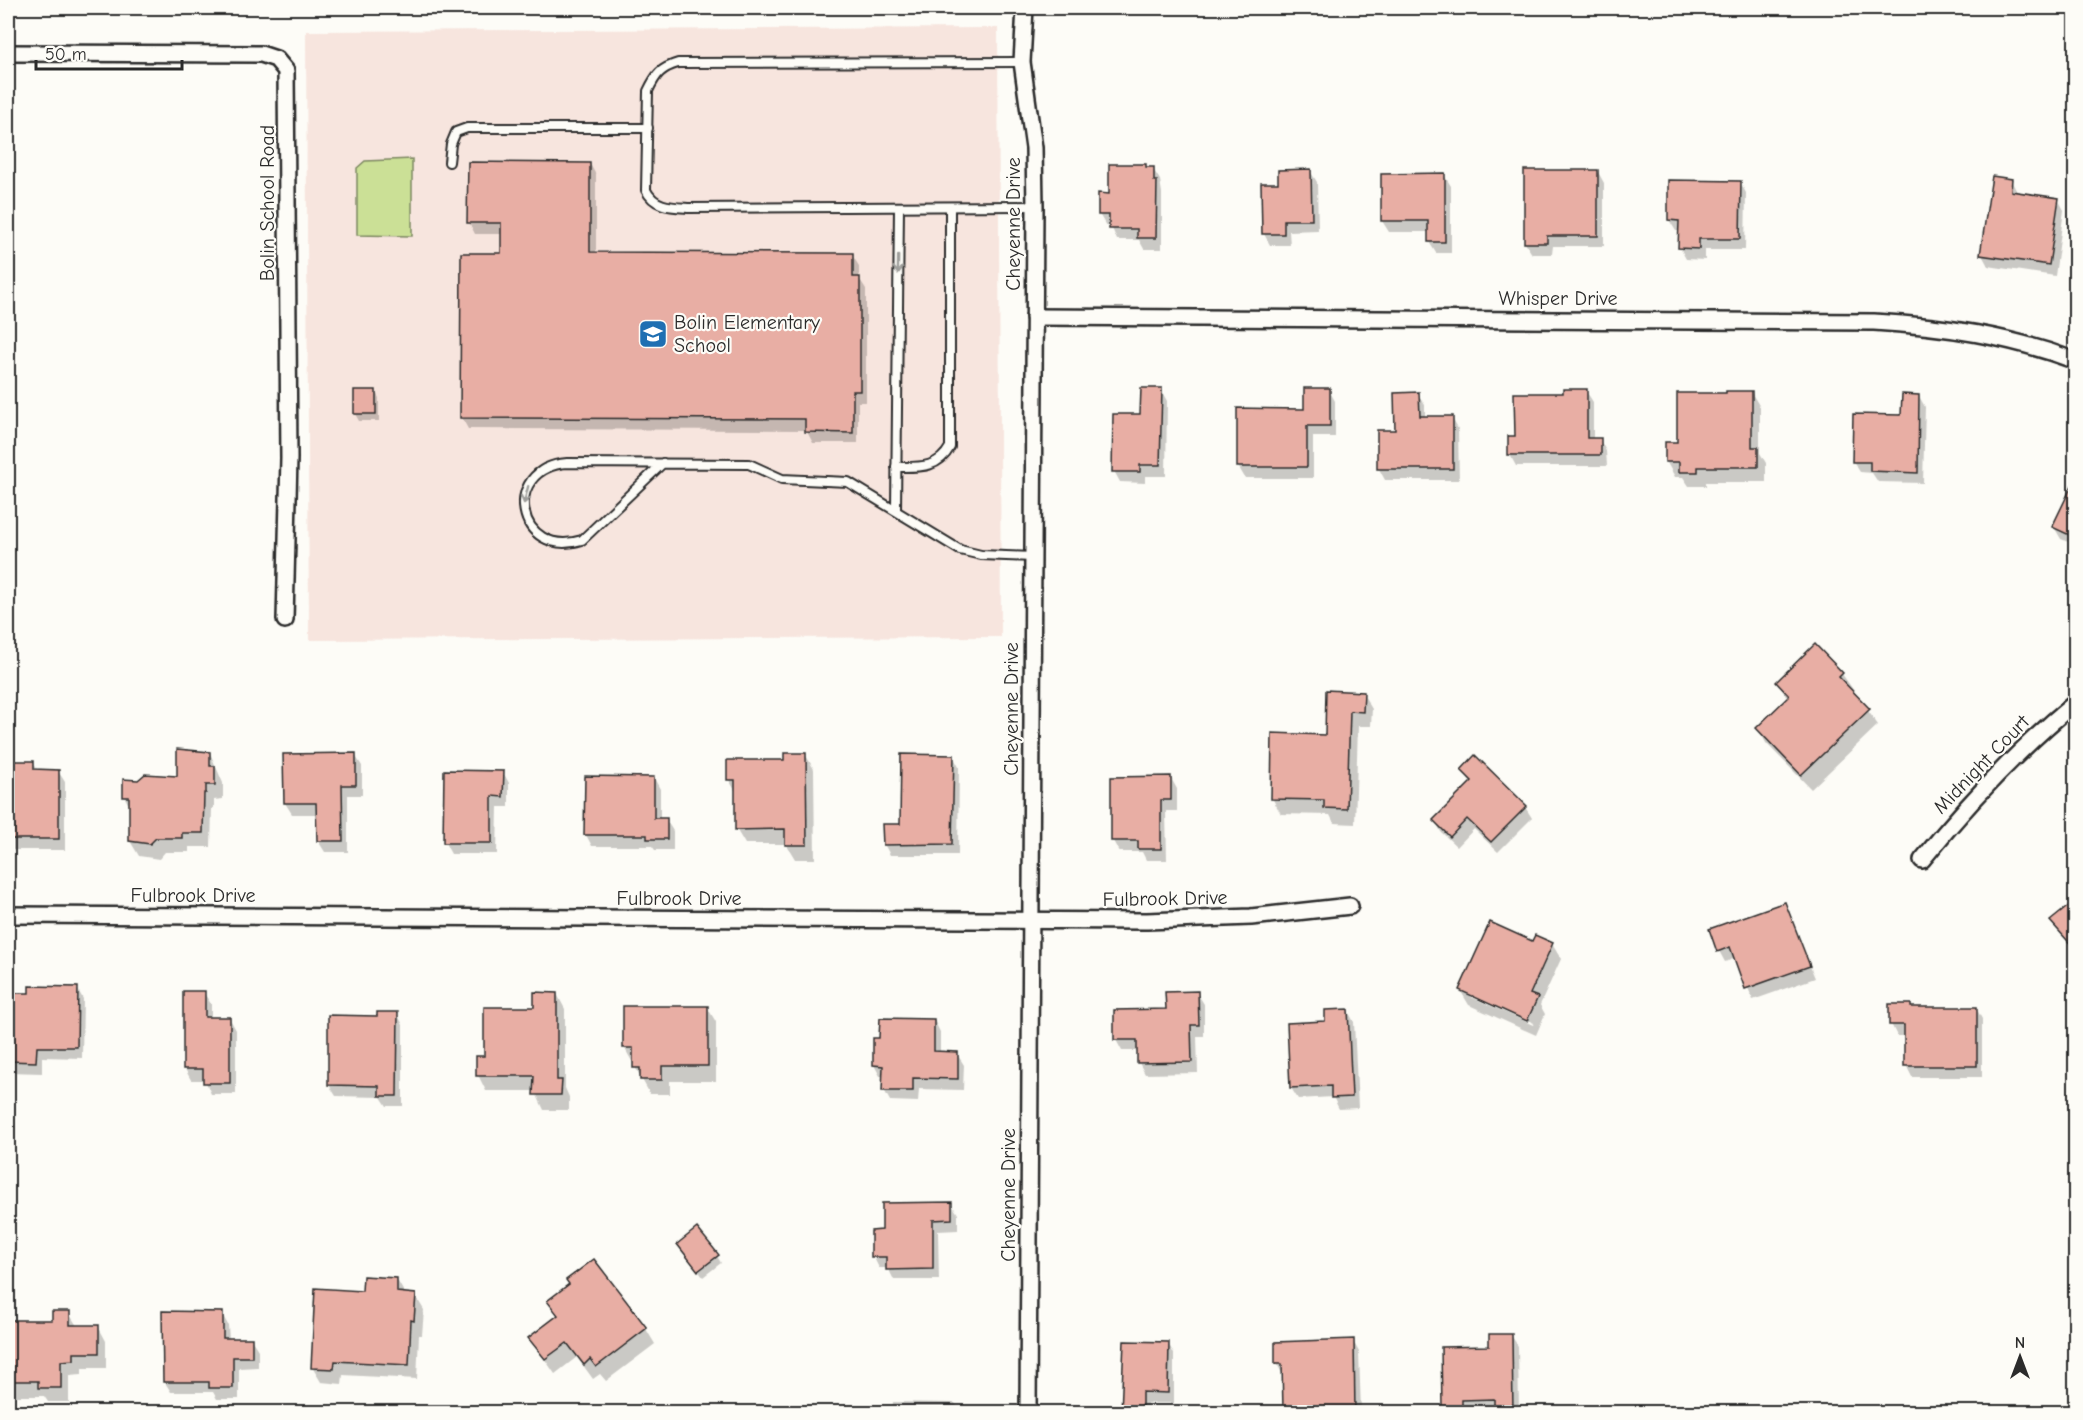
<svg xmlns="http://www.w3.org/2000/svg" width="2083" height="1420" font-family="'Comic Neue',sans-serif">
	<rect width="100%" height="100%" fill="#fdfcf7"/>
	<filter id="ink" filterUnits="userSpaceOnUse"><feTurbulence type="fractalNoise" baseFrequency=".0167" numOctaves="2"/><feDisplacementMap in="SourceGraphic" scale="12" xChannelSelector="R" yChannelSelector="G"/><feConvolveMatrix kernelMatrix="1 2 1 2 8 2 1 2 1" color-interpolation-filters="sRGB"/></filter>
	<g filter="url(#ink)">
		<path fill="#f7e5de" d="M998 28 1001 637 309 640 306 31Z"/>
		<path fill="#cbe096" stroke="#7b8660" stroke-width="1.5" d="M412 159V236L357 235V168L365 161Z"/>
		<g fill="#0003" fill-rule="evenodd">
			<path d="M590 164 596 175V254L852 255 859 266V278L866 289V402H858V443H813L806 430 468 429 462 418 503 255V234H475L469 222Z"/>
			<path d="M1146 169H1153L1160 180 1162 193V249H1144L1139 240H1117L1111 226H1106L1099 214 1111 195Z"/>
			<path d="M1310 171 1317 182 1318 230 1289 231 1290 245H1270L1264 234 1280 184Z"/>
			<path d="M1598 172 1604 183V246H1553L1552 254H1532L1525 243Z"/>
			<path d="M1444 175 1451 186V253H1436L1429 242V232H1389L1382 221Z"/>
			<path d="M2011 180 2018 194 2058 199 2064 210 2055 276 1988 266 1982 255Z"/>
			<path d="M1740 182 1746 193 1745 250H1705V260L1686 259 1680 248V231H1676L1669 220Z"/>
			<path d="M1161 390 1167 401 1166 476H1145V483L1120 482 1114 471 1142 416Z"/>
			<path d="M1329 390 1335 401V437H1313V478H1245L1238 466Z"/>
			<path d="M375 391 379 398V421H359L355 414Z"/>
			<path d="M1586 391 1593 402V440H1600L1606 451 1607 466H1516L1510 455 1516 438 1565 395Z"/>
			<path d="M1751 392 1760 407V453L1766 463V482H1706V486H1689L1683 477H1675L1666 461Z"/>
			<path d="M1418 394 1425 405V418H1452L1458 429 1459 480H1385L1379 469 1396 431Z"/>
			<path d="M1919 396 1925 407 1923 483 1878 482 1872 473 1860 472 1853 461 1903 416Z"/>
			<path d="M2076 491V545L2061 539 2054 527Z"/>
			<path d="M1815 646 1842 674 1878 725 1811 789 1766 743 1758 728 1788 699 1778 682Z"/>
			<path d="M1363 694 1372 709 1371 726H1358L1355 824 1334 823 1330 815 1281 814 1272 798Z"/>
			<path d="M210 753 223 783V799L214 800V808H212L211 847H189V852H165L159 859 139 856 130 841V807L124 796 178 778Z"/>
			<path d="M805 754 814 769 815 859H795L786 844H745L736 829V792L729 780Z"/>
			<path d="M355 755 362 766V795H348V852H325L318 841V814H292L285 803Z"/>
			<path d="M953 756 959 767 958 855H890L884 844Z"/>
			<path d="M8 762H33L38 771H58L65 782V850H8Z"/>
			<path d="M1463 770 1525 807 1532 818 1498 852 1474 829 1457 847 1441 832 1435 820 1471 783Z"/>
			<path d="M503 772 509 783V807H498L497 854H451L445 843Z"/>
			<path d="M654 778 660 789V820H666L673 831V850H655L652 846H592L586 835Z"/>
			<path d="M1171 778 1177 789V811H1166L1167 860H1146L1142 852H1119L1113 841Z"/>
			<path d="M2076 902V952L2052 921Z"/>
			<path d="M1784 903 1815 978 1753 1000 1736 958 1725 962 1719 951Z"/>
			<path d="M1533 943 1552 944 1561 959 1540 1005 1545 1014 1536 1035 1469 1005 1460 990ZM1471 994 1534 1023 1533 1025 1471 997Z"/>
			<path d="M77 988 83 999 82 1058 42 1057V1073L8 1072V994L31 995Z"/>
			<path d="M204 993 211 1004V1019H230L236 1030V1094H211L205 1080H191L185 1069Z"/>
			<path d="M1197 993 1204 1004V1036H1197L1198 1073 1145 1074 1139 1063 1138 1051H1122L1116 1040Z"/>
			<path d="M557 994 565 1009V1088L569 1097V1110H544L535 1091H486L478 1075 535 1008Z"/>
			<path d="M707 1007 716 1022V1081H670V1094H650L624 1047Z"/>
			<path d="M1912 1008H1976L1982 1019V1077H1912L1906 1065V1036H1897L1891 1024Z"/>
			<path d="M1348 1011 1354 1022 1358 1108 1339 1109 1333 1097 1298 1099 1291 1088 1327 1023Z"/>
			<path d="M397 1013 403 1025V1106H387L381 1097 336 1096 329 1085 330 1017 379 1018Z"/>
			<path d="M934 1020 940 1032V1053L957 1054 964 1065 963 1090 919 1089 918 1102 890 1101 884 1090V1076H880L874 1065Z"/>
			<path d="M951 1203 958 1214V1230L938 1231 939 1280H894L888 1268H879L873 1256 884 1232Z"/>
			<path d="M679 1245 717 1256 721 1263 703 1277Z"/>
			<path d="M397 1280 405 1294 415 1295 424 1310 422 1335H419L417 1379 343 1375 342 1384 321 1382 312 1367 364 1292Z"/>
			<path d="M549 1301 646 1329 655 1344 606 1381 600 1374 593 1379 577 1357 555 1374 530 1338 558 1317Z"/>
			<path d="M69 1313 77 1326H98L106 1341V1368H82V1375L69 1376V1402H48L44 1396H8V1321H53Z"/>
			<path d="M222 1314 228 1325 229 1340 251 1339 258 1350V1367L239 1368V1399H217L213 1392H171L164 1381Z"/>
			<path d="M1511 1335 1518 1346 1519 1412H1496V1410L1447 1412 1443 1407 1490 1348Z"/>
			<path d="M1353 1341 1359 1352 1361 1412H1286L1283 1375 1277 1364Z"/>
			<path d="M1168 1343 1174 1354V1403H1147V1412H1123V1353Z"/>
			<path d="M893 1402 955 1403 960 1412H892Z"/>
		</g>
		<g fill="#e8aea4" stroke="#2b2b2b" stroke-width="1.5">
			<path d="M468 162 590 163V252L853 253V277H860V391H853V433L805 432V419L460 418 461 253H501V223H467Z"/>
			<path d="M1109 164H1146V167H1154V181H1157L1156 238H1137V229H1109V215H1098V193L1109 194Z"/>
			<path d="M1311 169 1312 220H1284V234H1262L1261 183H1278V170Z"/>
			<path d="M1524 170H1598V236H1547V243H1524Z"/>
			<path d="M1445 173V242H1428V221H1381V174Z"/>
			<path d="M1992 176 2012 179 2011 191 2059 198 2049 265 1980 255Z"/>
			<path d="M1668 180 1741 181 1740 239H1699V249L1678 248 1679 221 1668 220Z"/>
			<path d="M1141 388H1162L1160 465H1140V472H1112L1113 414H1140Z"/>
			<path d="M1304 388H1330V426H1307V467H1237V408L1304 409Z"/>
			<path d="M1563 389H1587V438H1601V455H1508V436H1515L1514 393H1563Z"/>
			<rect x="354" y="390" width="22" height="24"/>
			<path d="M1726 391H1752V447H1758V467H1698V472H1679V462H1665V442H1677V393H1726Z"/>
			<path d="M1419 392 1420 416H1453V469H1377V430H1395L1394 393Z"/>
			<path d="M1902 394 1919 395 1918 473 1870 471V462H1852L1853 414 1901 415Z"/>
			<path d="M2076 477V538L2052 527Z"/>
			<path d="M1815 644 1843 673 1839 677 1870 709 1801 775 1756 728 1789 696 1776 682Z"/>
			<path d="M1326 690 1364 692 1363 712 1350 711 1347 809 1324 808V800L1271 799 1272 733 1325 735Z"/>
			<path d="M177 749 210 752V766H215V785H206V793H204L203 833H182V838H156L150 844 129 841V797H123V779L138 780 145 774 177 776Z"/>
			<path d="M356 753V785H342L343 841H317L316 803H284L283 754Z"/>
			<path d="M784 753H806L807 845H785V829L735 830V780H727V760H784Z"/>
			<path d="M901 754 954 755 952 844 883 845 882 824H900Z"/>
			<path d="M1475 755 1527 806 1491 842 1467 819 1450 837 1433 820 1472 781 1461 770Z"/>
			<path d="M8 761H34V769L59 770V839H8Z"/>
			<path d="M444 770 504 771 503 797 492 796V843H443Z"/>
			<path d="M585 776 654 777V818H667V839H647V835H584Z"/>
			<path d="M1171 776V800H1161V849H1138V841H1111V777Z"/>
			<path d="M2076 900V950L2050 921Z"/>
			<path d="M1785 902 1810 966 1745 989 1730 947 1717 952 1709 929Z"/>
			<path d="M1490 922 1532 941 1535 935 1553 943 1530 994 1538 997 1527 1021 1459 990Z"/>
			<path d="M29 986 78 987 77 1047H37L36 1062 8 1061V993H29Z"/>
			<path d="M183 991H205V1017H230V1083H203V1069H183Z"/>
			<path d="M1198 991 1199 1025H1191L1192 1062 1137 1063V1040H1114V1010L1166 1009 1165 992Z"/>
			<path d="M534 992 557 993V1080H562L561 1095H533L534 1076H476V1056H484V1007H534Z"/>
			<path d="M1889 1004H1911V1007H1977V1066H1904V1025H1889Z"/>
			<path d="M623 1006H708V1066H662V1080H640V1068H633V1048H623Z"/>
			<path d="M1348 1009 1352 1097 1331 1098V1086L1290 1088 1287 1023 1325 1021V1010Z"/>
			<path d="M377 1012H398L397 1096H379V1086L328 1085V1015L377 1016Z"/>
			<path d="M880 1018 934 1019V1051L958 1052V1079L913 1078V1091H882L883 1066 873 1065V1038H879Z"/>
			<path d="M952 1202V1219L933 1220V1269L886 1270V1257H871V1231L882 1230V1203Z"/>
			<path d="M697 1228 719 1255 698 1271 677 1244Z"/>
			<path d="M594 1259 647 1328 596 1367 590 1359 584 1365 567 1343 545 1359 528 1338 558 1315 547 1301 569 1284 566 1280Z"/>
			<path d="M363 1276 397 1278V1292L416 1294 414 1321 411 1320 409 1365 335 1361 334 1369 311 1368 315 1288 362 1291Z"/>
			<path d="M52 1311H70V1325H99V1353H74V1360L61 1361V1388H38V1381H8V1320H52Z"/>
			<path d="M162 1311 223 1312V1338H252V1357H233V1388H209V1382H163Z"/>
			<path d="M1489 1334H1512L1513 1413H1494V1399L1462 1400V1407H1442L1441 1347 1489 1346Z"/>
			<path d="M1354 1339 1355 1413H1336V1409L1283 1410 1282 1364H1275V1342Z"/>
			<path d="M1124 1341 1169 1342 1168 1393 1142 1392V1413H1121Z"/>
		</g>
		<g fill="none" stroke-linecap="round" stroke-linejoin="round">
			<g stroke="#2b2b2b" stroke-width="12">
				<g id="service">
					<path d="M1022 62 678 63C661 68 656 74 648 91L646 190C654 207 671 207 688 208L1035 206"/>
					<path d="M449 162 451 144 456 132 467 128H648"/>
					<path d="M663 463 582 540C516 560 500 468 567 463L749 464 782 479 848 482 960 550 981 555 1033 557"/>
					<path d="M896 467C919 467 938 469 950 447V207"/>
					<path d="M896 510 899 207"/>
				</g>
			</g>
			<g stroke="#2b2b2b" stroke-width="20">
				<g id="minor">
					<path d="M1025 8 1022 62 1034 148 1035 206 1028 1412"/>
					<path d="M8 53 261 54 276 59 286 71 289 458 285 620"/>
					<path d="M1034 317 1874 322C1944 326 2010 336 2076 361"/>
					<path d="M1922 860C1969 802 2018 749 2076 702"/>
					<path d="M8 915 1147 921 1251 917 1350 906"/>
				</g>
			</g>
			<use href="#service" stroke="#fdfcf7" stroke-width="8"/>
			<use href="#minor" stroke="#fdfcf7" stroke-width="15"/>
		</g>
		<defs><path id="oneway-shaft" d="M-6 0H5M1.5-3L5.5 0L1.5 3" fill="none" stroke-width="1.6" stroke-linecap="round" stroke-linejoin="round" transform="scale(1.5)"/></defs>
		<g stroke="#9e9e9b">
			<use href="#oneway-shaft" transform="translate(898 265) rotate(91)"/>
			<use href="#oneway-shaft" transform="translate(526 495) rotate(104)"/>
		</g>
	</g>
	<defs>
		<g id="school-square" transform="scale(1.5)"><rect x="-9" y="-9" width="18" height="18" rx="4" fill="#1f6fb2" stroke="#fdfcf7"/><path d="M0-5L7-2L0 1L-7-2ZM-4 1L0 2.5L4 1V4Q0 6-4 4Z" fill="#fff"/></g>
	</defs>
	<g fill-rule="evenodd">
		<use href="#school-square" x="653" y="334"/>
	</g>
	<g text-anchor="middle" stroke-width="4.5" stroke-linejoin="round" paint-order="stroke">
		<g font-size="20" fill="#2b2b2b" stroke="#fdfcf7">
			<text transform="translate(267 203) rotate(-90)" y="7">Bolin School Road</text>
			<text transform="translate(1013 224) rotate(-90)" y="7">Cheyenne Drive</text>
			<text x="1558" y="305">Whisper Drive</text>
			<text transform="translate(1011 709) rotate(-90)" y="7">Cheyenne Drive</text>
			<text transform="translate(1981 764) rotate(-46)" y="7">Midnight Court</text>
			<text x="193" y="902">Fulbrook Drive</text>
			<text x="679" y="905">Fulbrook Drive</text>
			<text transform="translate(1165 898) rotate(-1)" y="7">Fulbrook Drive</text>
			<text transform="translate(1008 1195) rotate(-90)" y="7">Cheyenne Drive</text>
		</g>
		<g font-size="20" fill="#2b2b2b" stroke="#fdfcf7" text-anchor="start">
			<text x="674" y="329">Bolin Elementary<tspan x="674" dy="23">School</tspan></text>
		</g>
	</g>
	<rect width="2083" height="1420" fill="none" stroke="#fdfcf7" stroke-width="30"/>
	<rect x="15" y="15" width="2053" height="1390" fill="none" stroke="#2b2b2b" stroke-width="2" filter="url(#ink)"/>
	<g transform="translate(2020 1357)" stroke="#fdfcf7" stroke-width="4.5" paint-order="stroke">
	<path d="M0-4.5L10 22L0 15L-10 22Z" fill="#2b2b2b"/>
	<text y="-9" font-size="16" font-weight="bold" text-anchor="middle" fill="#2b2b2b">N</text>
	</g>
	<path d="M36 60v9h146v-9" fill="none" stroke="#2b2b2b" stroke-width="3"/>
	<text x="45" y="60" font-size="18" fill="#2b2b2b" stroke="#fdfcf7" stroke-width="4.5" paint-order="stroke">50 m</text>
</svg>
